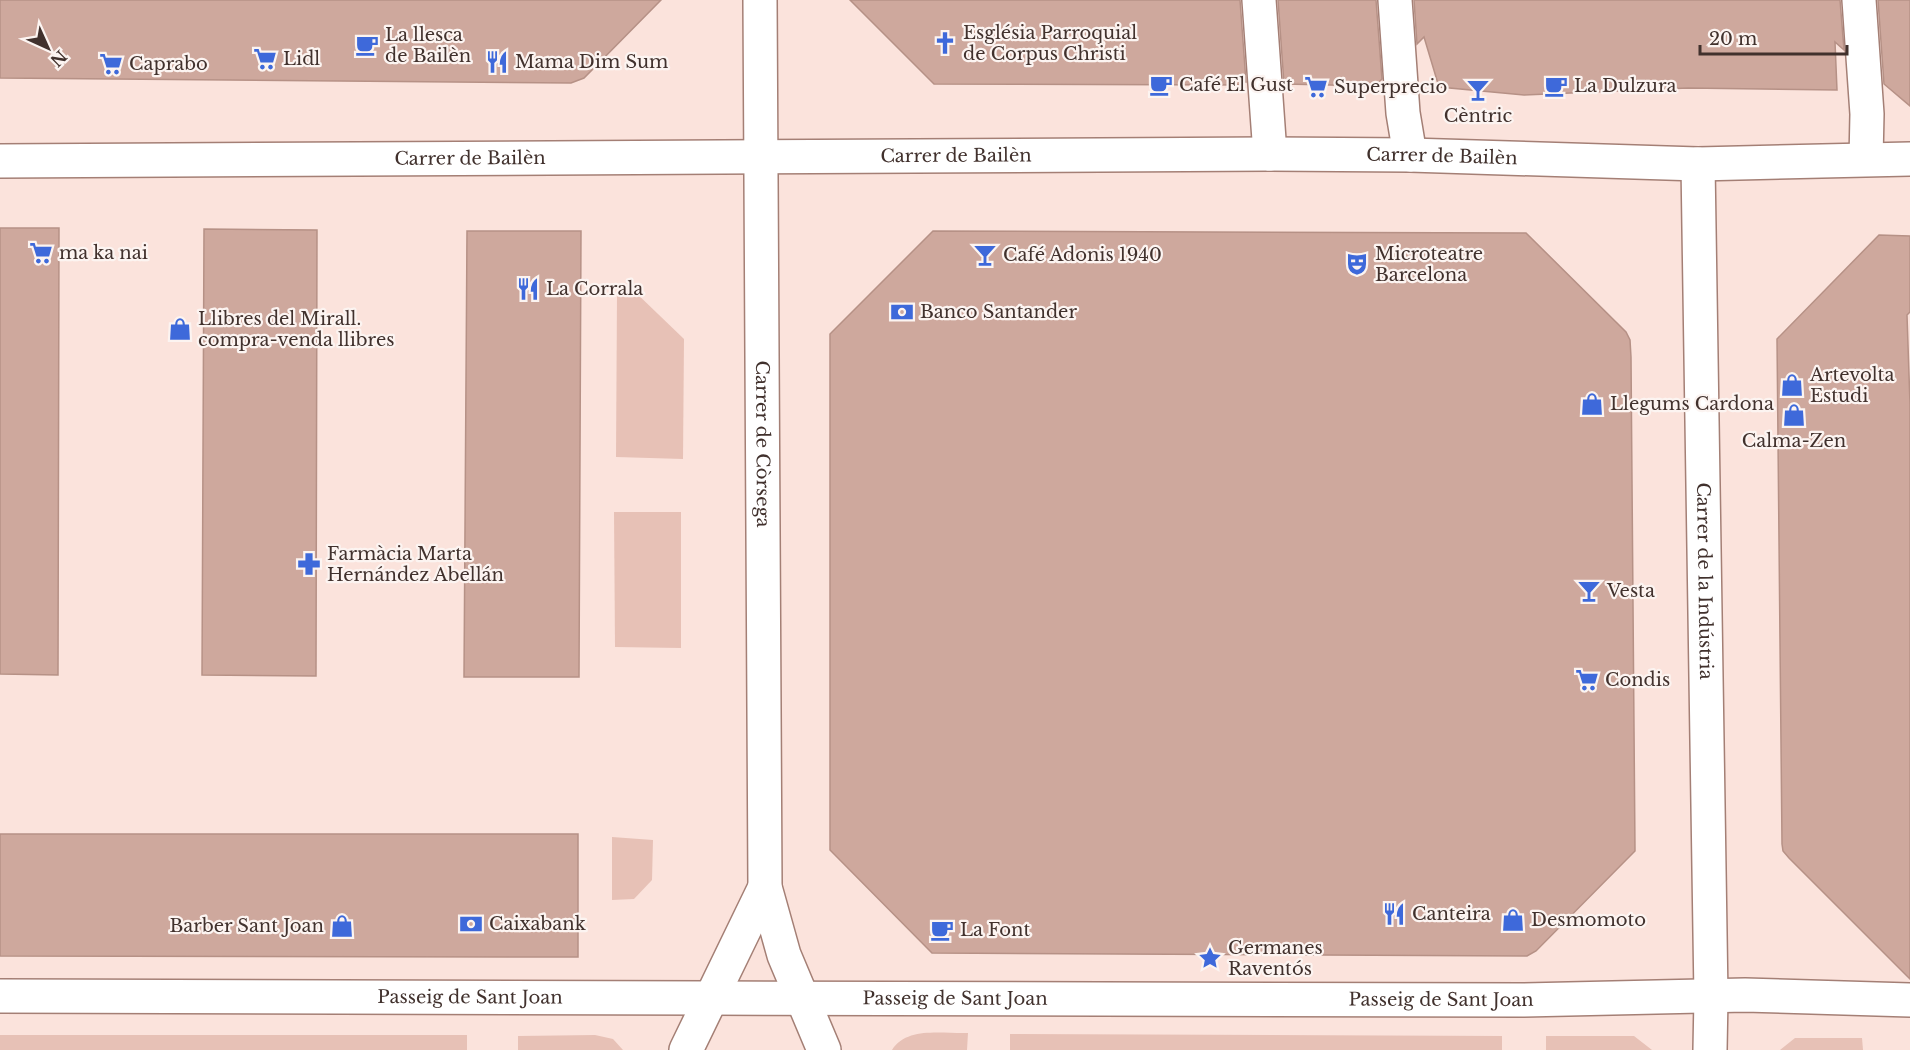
<svg xmlns="http://www.w3.org/2000/svg" width="1910" height="1050" font-family="'Libre Baskerville',serif">
	<rect width="100%" height="100%" fill="#fbe3dc"/>
	<g fill="#e7c1b6">
		<path d="M625 289H632L684 339 683 459 616 457 617 295Z"/>
		<path d="M614 512H681V648L615 647Z"/>
		<path d="M612 837 653 840 652 880 634 899 612 900Z"/>
		<path d="M968 1033 967 1050H892C907 1026 943 1034 968 1033Z"/>
		<path d="M1010 1034 1502 1036V1050H1010Z"/>
		<rect x="0" y="1035" width="467" height="15"/>
		<path d="M595 1035 613 1039 623 1050H518V1036Z"/>
		<path d="M1546 1036H1634L1652 1050H1546Z"/>
		<path d="M1795 1038H1862L1863 1050H1780Z"/>
	</g>
	<g fill="#cea89d" stroke="#b69186" stroke-width="1.5">
		<path d="M0 0H661L584 78 571 83 0 78Z"/>
		<path d="M850 0H1240L1246 82H1243V85L934 84Z"/>
		<path d="M1278 0H1376L1382 79 1375 86 1284 84Z"/>
		<path d="M1414 0H1840L1844 50 1835 42 1837 90 1688 88 1524 95 1439 87 1424 37 1417 44Z"/>
		<path d="M1878 0H1910V106L1884 84Z"/>
		<path d="M0 228H59L58 675 0 674Z"/>
		<path d="M204 229 317 230 316 676 202 675Z"/>
		<path d="M467 231H581L579 677H464Z"/>
		<path d="M933 231 1526 233 1626 332 1630 340 1631 357 1635 851 1536 951 1527 956 932 953 830 850V334Z"/>
		<path d="M1879 235 1910 236V312L1907 315 1910 404V979L1789 858 1783 851 1782 844 1777 339Z"/>
		<path d="M0 834H578V957L0 956Z"/>
	</g>
	<g fill="none" stroke-linecap="round" stroke-linejoin="round">
		<g stroke="#a47f75" stroke-width="36">
			<g id="minor">
				<path d="M1259 0 1270 154"/>
				<path d="M1395 0 1403 113 1410 155"/>
				<path d="M1859 0 1867 114 1866 159"/>
				<path id="s1" d="M0 161 1270 154 1410 155 1698 164 1910 159"/>
				<path id="s2" d="M1698 164 1711 997"/>
				<path id="s3" d="M0 996 711 998"/>
			</g>
		</g>
		<g stroke="#a47f75" stroke-width="36">
			<g id="major">
				<path id="s4" d="M760 0 765 887 784 955 824 1050"/>
				<path id="s5" d="M711 998 1524 1000 1745 995 1910 1000"/>
				<path d="M686 1050 765 887"/>
				<path d="M1710 1050 1711 997"/>
			</g>
		</g>
		<use href="#minor" stroke="#fff" stroke-width="33"/>
		<use href="#major" stroke="#fff" stroke-width="33"/>
	</g>
	<defs>
		<g id="church-bare" transform="scale(1.8)"><path d="M-1.2-6h2.4v3.5h3.3v2.4h-3.3V6h-2.4V-.1h-3.3v-2.4h3.3Z" fill="#3e69da" stroke="#fcf4f1" stroke-width="2.5" paint-order="stroke"/></g>
		<g id="cafe-bare" transform="scale(1.8)"><path d="M-5.5-4.5H6V0H3Q3 3.5 0 3.5H-2.5Q-5.5 3.5-5.5 0ZM3-3.2v2h1.7v-2ZM-6 4.5H4V6H-6Z" fill="#3e69da" stroke="#fcf4f1" stroke-width="2.5" paint-order="stroke"/></g>
		<g id="supermarket-bare" transform="scale(1.8)"><path d="M-6-5.5h2.5l.6 2H6L4.5 2H-2.5L-4.4-4H-6ZM-1.5 3.2a1.3 1.3 0 1 0 .1 0ZM3 3.2a1.3 1.3 0 1 0 .1 0Z" fill="#3e69da" stroke="#fcf4f1" stroke-width="2.5" paint-order="stroke"/></g>
		<g id="restaurant-bare" transform="scale(1.8)"><path d="M-5-6h1v4h1v-4h1v4h1v-4h1v5L-1.5 .5V6h-2V.5L-5-1ZM5-6V6H3V1.5H1.5Q1.5-4 5-6Z" fill="#3e69da" stroke="#fcf4f1" stroke-width="2.5" paint-order="stroke"/></g>
		<g id="bar-bare" transform="scale(1.8)"><path d="M-6-5H6L.8 .8V4.5H3.5V6h-7V4.5H-.8V.8Z" fill="#3e69da" stroke="#fcf4f1" stroke-width="2.5" paint-order="stroke"/></g>
		<g id="theatre-bare" transform="scale(1.8)"><path d="M-5-5.5Q0-4 5-5.5V0Q5 5 0 6Q-5 5-5 0ZM-3.3-2.5H-1v1.5H-3.3ZM1-2.5H3.3v1.5H1ZM-2.8 1Q0 5.5 2.8 1Z" fill="#3e69da" stroke="#fcf4f1" stroke-width="2.5" paint-order="stroke"/></g>
		<g id="bank-bare" transform="scale(1.8)"><path d="M-6-4H6V4H-6ZM0-2.3a2.3 2.3 0 1 0 0 4.6a2.3 2.3 0 1 0 0-4.6Z" fill="#3e69da" stroke="#fcf4f1" stroke-width="2.5" paint-order="stroke"/></g>
		<g id="shop-bare" transform="scale(1.8)"><path d="M-5-2.5h2.3a2.7 3.5 0 0 1 5.4 0H5L5.5 6h-11ZM-1.5-2.5h3a1.5 2.3 0 0 0-3 0Z" fill="#3e69da" stroke="#fcf4f1" stroke-width="2.5" paint-order="stroke"/></g>
		<g id="pharmacy-bare" transform="scale(1.8)"><path d="M-2-6h4v4h4v4h-4v4h-4v-4h-4v-4h4Z" fill="#3e69da" stroke="#fcf4f1" stroke-width="2.5" paint-order="stroke"/></g>
		<g id="sight-bare" transform="scale(1.8)"><path d="M0-6L1.8-2.2L6-1.7L2.9 1.2L3.7 5.4L0 3.3L-3.7 5.4L-2.9 1.2L-6-1.7L-1.8-2.2Z" fill="#3e69da" stroke="#fcf4f1" stroke-width="2.5" paint-order="stroke"/></g>
	</defs>
	<g fill-rule="evenodd">
		<use href="#church-bare" x="945" y="43"/>
		<use href="#cafe-bare" x="367" y="45"/>
		<use href="#supermarket-bare" x="265" y="59"/>
		<use href="#restaurant-bare" x="497" y="62"/>
		<use href="#supermarket-bare" x="111" y="64"/>
		<use href="#cafe-bare" x="1161" y="85"/>
		<use href="#cafe-bare" x="1556" y="86"/>
		<use href="#supermarket-bare" x="1316" y="87"/>
		<use href="#bar-bare" x="1478" y="90"/>
		<use href="#supermarket-bare" x="41" y="253"/>
		<use href="#bar-bare" x="985" y="255"/>
		<use href="#theatre-bare" x="1357" y="264"/>
		<use href="#restaurant-bare" x="528" y="289"/>
		<use href="#bank-bare" x="902" y="312"/>
		<use href="#shop-bare" x="180" y="329"/>
		<use href="#shop-bare" x="1792" y="385"/>
		<use href="#shop-bare" x="1592" y="404"/>
		<use href="#shop-bare" x="1794" y="415"/>
		<use href="#pharmacy-bare" x="309" y="564"/>
		<use href="#bar-bare" x="1589" y="591"/>
		<use href="#supermarket-bare" x="1587" y="680"/>
		<use href="#restaurant-bare" x="1394" y="914"/>
		<use href="#shop-bare" x="1513" y="920"/>
		<use href="#bank-bare" x="471" y="924"/>
		<use href="#shop-bare" x="342" y="926"/>
		<use href="#cafe-bare" x="942" y="930"/>
		<use href="#sight-bare" x="1210" y="958"/>
	</g>
	<g text-anchor="middle" stroke-width="4.5" stroke-linejoin="round" paint-order="stroke">
		<g font-size="18" fill="#41312d" stroke="#fcf4f1" text-anchor="start">
			<text x="963" y="39">Església Parroquial<tspan x="963" dy="21">de Corpus Christi</tspan></text>
			<text x="385" y="41">La llesca<tspan x="385" dy="21">de Bailèn</tspan></text>
			<text x="283" y="65">Lidl</text>
			<text x="515" y="68">Mama Dim Sum</text>
			<text x="129" y="70">Caprabo</text>
			<text x="1179" y="91">Café El Gust</text>
			<text x="1574" y="92">La Dulzura</text>
			<text x="1334" y="93">Superprecio</text>
			<text x="1478" y="122" text-anchor="middle">Cèntric</text>
			<text x="59" y="259">ma ka nai</text>
			<text x="1375" y="260">Microteatre<tspan x="1375" dy="21">Barcelona</tspan></text>
			<text x="1003" y="261">Café Adonis 1940</text>
			<text x="546" y="295">La Corrala</text>
			<text x="920" y="318">Banco Santander</text>
			<text x="198" y="325">Llibres del Mirall.<tspan x="198" dy="21">compra-venda llibres</tspan></text>
			<text x="1810" y="381">Artevolta<tspan x="1810" dy="21">Estudi</tspan></text>
			<text x="1610" y="410">Llegums Cardona</text>
			<text x="1794" y="447" text-anchor="middle">Calma-Zen</text>
			<text x="327" y="560">Farmàcia Marta<tspan x="327" dy="21">Hernández Abellán</tspan></text>
			<text x="1607" y="597">Vesta</text>
			<text x="1605" y="686">Condis</text>
			<text x="1412" y="920">Canteira</text>
			<text x="1531" y="926">Desmomoto</text>
			<text x="489" y="930">Caixabank</text>
			<text x="324" y="932" text-anchor="end">Barber Sant Joan</text>
			<text x="960" y="936">La Font</text>
			<text x="1228" y="954">Germanes<tspan x="1228" dy="21">Raventós</tspan></text>
		</g>
		<g font-size="18" fill="#41312d" stroke="#fcf4f1">
			<text dy="6" stroke="none"><textPath href="#s1" startOffset="956">Carrer de Bailèn</textPath></text>
			<text dy="6" stroke="none"><textPath href="#s1" startOffset="1442">Carrer de Bailèn</textPath></text>
			<text dy="6" stroke="none"><textPath href="#s1" startOffset="470">Carrer de Bailèn</textPath></text>
			<text dy="6" stroke="none"><textPath href="#s4" startOffset="444">Carrer de Còrsega</textPath></text>
			<text dy="6" stroke="none"><textPath href="#s2" startOffset="417">Carrer de la Indústria</textPath></text>
			<text dy="6" stroke="none"><textPath href="#s3" startOffset="470">Passeig de Sant Joan</textPath></text>
			<text dy="6" stroke="none"><textPath href="#s5" startOffset="244">Passeig de Sant Joan</textPath></text>
			<text dy="6" stroke="none"><textPath href="#s5" startOffset="730">Passeig de Sant Joan</textPath></text>
		</g>
	</g>
	<g transform="translate(48 48) rotate(135)" stroke="#fcf4f1" stroke-width="4.5" paint-order="stroke">
	<path d="M0-4.5L10 22L0 15L-10 22Z" fill="#41312d"/>
	<text y="-9" font-size="16" font-weight="bold" text-anchor="middle" fill="#41312d">N</text>
	</g>
	<path d="M1700 45v9h147v-9" fill="none" stroke="#41312d" stroke-width="3"/>
	<text x="1709" y="45" font-size="18" fill="#41312d" stroke="#fcf4f1" stroke-width="4.5" paint-order="stroke">20 m</text>
</svg>
